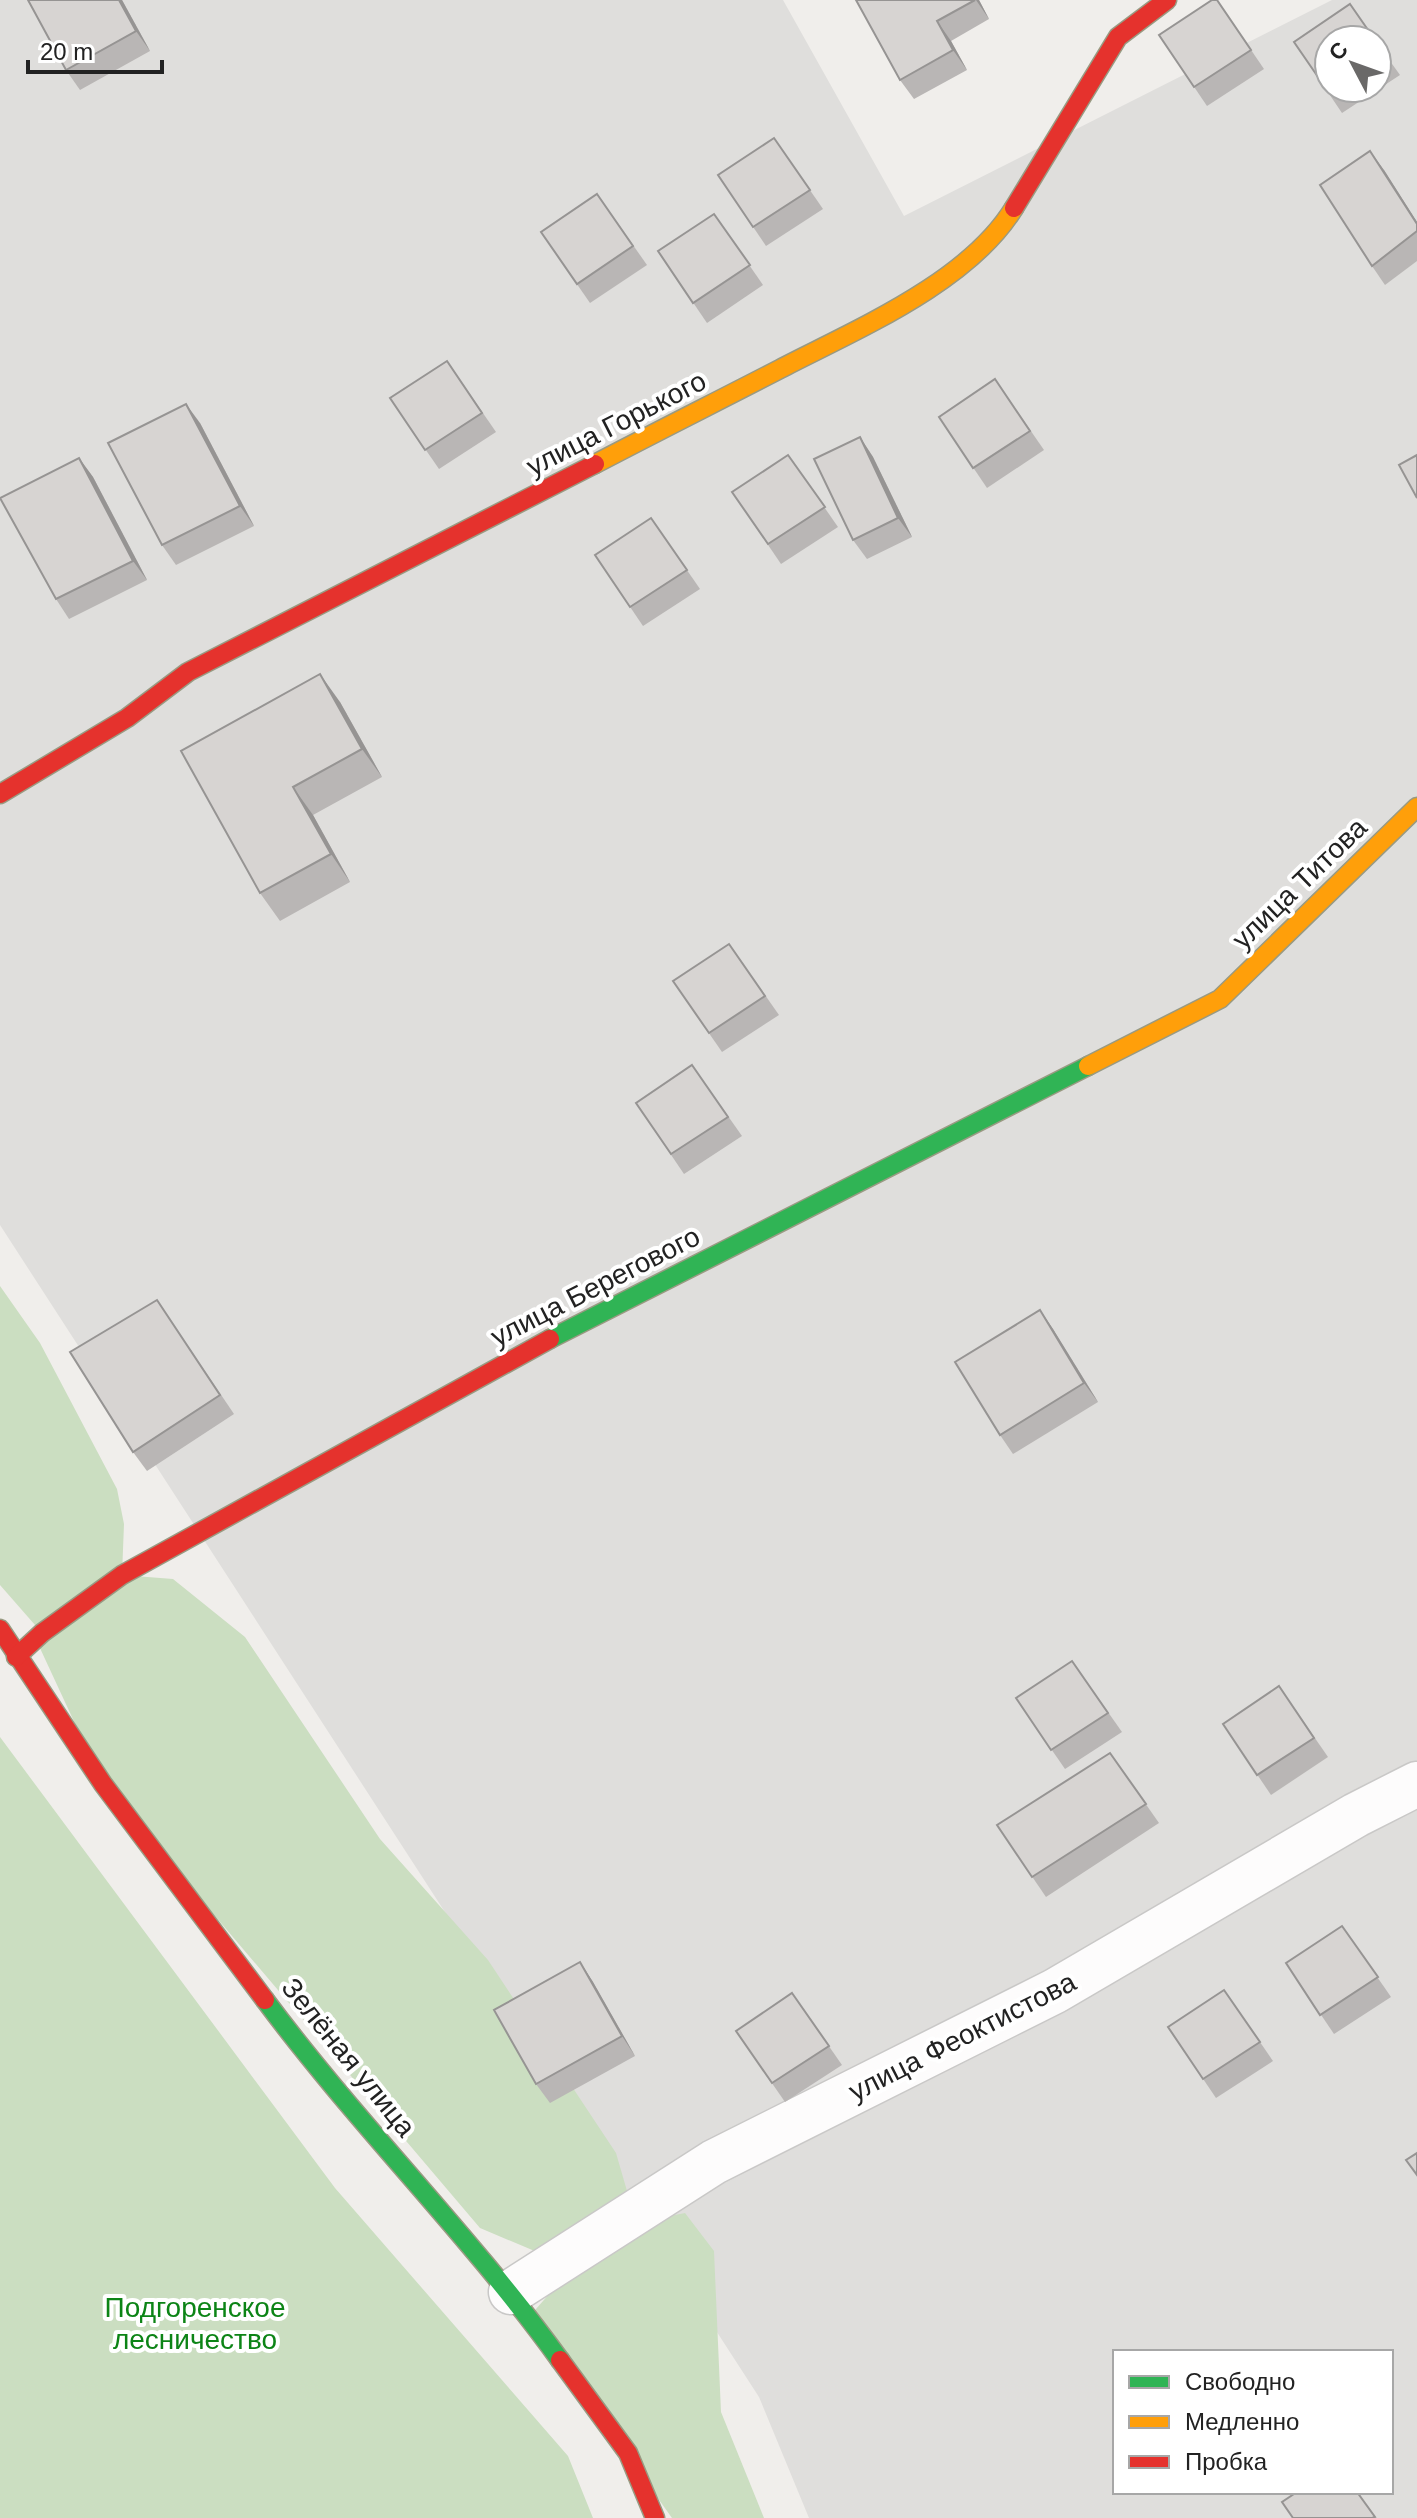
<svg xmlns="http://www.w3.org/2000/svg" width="1417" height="2518" font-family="Helvetica,sans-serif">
	<rect width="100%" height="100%" fill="#f0eeeb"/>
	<path fill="#dfdedc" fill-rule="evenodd" d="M0 0H783L904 216 1332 0H1417V2518H809L759 2397 0 1225ZM1329 40H1377V88H1329ZM1115 2352H1391V2492H1115Z"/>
	<g fill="#cbdec1">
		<path d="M0 1286 40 1343 117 1489 124 1524 122 1575 173 1579 245 1637 380 1839 488 1960 616 2153 627 2191 537 2252 480 2228 103 1784 39 1646 42 1633 0 1585Z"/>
		<path d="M0 1737 335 2188 568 2456 593 2518H0Z"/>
		<path d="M685 2213 714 2251 721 2412 764 2518H672L529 2317 564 2277 640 2222Z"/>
	</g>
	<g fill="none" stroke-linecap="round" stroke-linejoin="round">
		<g stroke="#c9c8c7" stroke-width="47">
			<path id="street" d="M511 2292 714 2162 1055 1991 1356 1815 1417 1784"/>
		</g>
		<g stroke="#999a82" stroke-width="21">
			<g id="fast">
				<path d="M550 1339 1088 1066"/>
				<path d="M265 2000C358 2125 469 2234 560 2360"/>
			</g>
		</g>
		<g stroke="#999a82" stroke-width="21">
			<g id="slow">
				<path d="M595 464C656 432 718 401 780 369 855 330 968 283 1014 208"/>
				<path d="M1088 1066 1220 999 1417 807"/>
			</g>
		</g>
		<g stroke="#999a82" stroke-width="21">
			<g id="jam">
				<path d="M1014 208 1118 37 1167 0"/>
				<path d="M0 794 127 718 188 672 595 464"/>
				<path d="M0 1629 103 1784 265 2000"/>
				<path d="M16 1657 42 1633 122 1575 550 1339"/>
				<path d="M560 2360 628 2453 655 2518"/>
			</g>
		</g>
		<use href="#street" stroke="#fdfcfc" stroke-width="44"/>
		<use href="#fast" stroke="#30b455" stroke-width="18"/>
		<use href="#slow" stroke="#ff9f0a" stroke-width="18"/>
		<use href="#jam" stroke="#e5322d" stroke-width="18"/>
	</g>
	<g fill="#b9b6b5">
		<path d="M122 0 150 51 80 90 66 70Z"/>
		<path d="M856 0H979L989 19 951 41 967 70 914 99 900 80Z"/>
		<path d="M1217 0 1264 69 1207 106 1159 35Z"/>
		<path d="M1294 42 1329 88H1377V43L1400 75 1342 113Z"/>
		<path d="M774 138 823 209 766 246 718 175Z"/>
		<path d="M1384 170 1417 222V261L1385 285 1372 266Z"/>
		<path d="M597 194 647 265 590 303 541 232Z"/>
		<path d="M714 214 763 285 707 323 658 251Z"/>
		<path d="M447 361 496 432 439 469 390 398Z"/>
		<path d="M995 379 1044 450 987 488 939 417Z"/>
		<path d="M200 423 254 526 176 565 162 545Z"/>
		<path d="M860 437 873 457 912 537 867 559 853 540Z"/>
		<path d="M788 455 838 527 781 564 732 492Z"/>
		<path d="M79 458 93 477 147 580 69 619 56 599Z"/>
		<path d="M651 518 700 589 643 626 595 555Z"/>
		<path d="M340 702 382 777 313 815 350 882 280 921 260 893 181 751Z"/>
		<path d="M729 944 779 1015 722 1052 673 981Z"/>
		<path d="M692 1065 742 1136 684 1174 636 1103Z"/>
		<path d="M157 1300 234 1414 147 1471 133 1452Z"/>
		<path d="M1040 1310 1053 1329 1098 1402 1013 1454 1000 1435Z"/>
		<path d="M1072 1661 1122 1732 1065 1769 1016 1698Z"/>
		<path d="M1279 1686 1328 1757 1271 1795 1223 1724Z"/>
		<path d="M1110 1753 1159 1823 1046 1897 997 1825Z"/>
		<path d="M1342 1926 1391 1997 1334 2034 1286 1963Z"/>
		<path d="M580 1962 593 1982 635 2056 550 2103 536 2084Z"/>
		<path d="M1224 1990 1273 2061 1216 2098 1168 2027Z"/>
		<path d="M792 1993 842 2065 785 2102 736 2031Z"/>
	</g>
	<g fill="#969493">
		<path d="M119 0H122L150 51 136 31Z"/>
		<path d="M976 0H979L989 19Z"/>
		<path d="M937 21 951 41 967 70 953 50Z"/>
		<path d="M1370 151 1384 170 1417 222V224Z"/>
		<path d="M186 404 200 423 254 526 240 506Z"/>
		<path d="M860 437 873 457 912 537 898 518Z"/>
		<path d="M79 458 93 477 147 580 133 561Z"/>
		<path d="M320 674 340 702 382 777 362 749Z"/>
		<path d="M293 787 313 815 350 882 331 854Z"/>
		<path d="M1040 1310 1053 1329 1098 1402 1084 1383Z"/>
		<path d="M580 1962 593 1982 635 2056 622 2036Z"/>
	</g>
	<g fill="#d7d4d2" stroke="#969493" stroke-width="2">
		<path d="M28 0H119L136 31 66 70Z"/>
		<path d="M856 0H975L937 21 953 50 900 80Z"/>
		<path d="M1212 0H1217L1251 50 1194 87 1159 35Z"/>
		<path d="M1350 4 1375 40H1329V88H1337L1329 93 1294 42Z"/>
		<path d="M1377 43 1386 56 1377 62Z"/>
		<path d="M774 138 810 190 753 227 718 175Z"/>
		<path d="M1370 151 1417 224V231L1372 266 1320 185Z"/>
		<path d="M597 194 633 246 577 284 541 232Z"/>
		<path d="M714 214 750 265 693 303 658 251Z"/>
		<path d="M447 361 482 413 425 450 390 398Z"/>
		<path d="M995 379 1030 431 973 468 939 417Z"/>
		<path d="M186 404 240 506 162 545 108 443Z"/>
		<path d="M860 437 898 518 853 540 814 459Z"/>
		<path d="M788 455 825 507 768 544 732 492Z"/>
		<path d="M1417 455V498L1399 465Z"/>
		<path d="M79 458 133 561 56 599 0 498Z"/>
		<path d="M651 518 687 570 630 607 595 555Z"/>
		<path d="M320 674 362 749 293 787 331 854 260 893 181 751Z"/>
		<path d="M729 944 765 996 709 1033 673 981Z"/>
		<path d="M692 1065 728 1117 671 1154 636 1103Z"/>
		<path d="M157 1300 220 1395 133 1452 70 1352Z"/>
		<path d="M1040 1310 1084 1383 1000 1435 955 1362Z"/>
		<path d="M1072 1661 1108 1713 1051 1750 1016 1698Z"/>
		<path d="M1279 1686 1314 1738 1257 1775 1223 1724Z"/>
		<path d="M1110 1753 1146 1804 1032 1877 997 1825Z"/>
		<path d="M1342 1926 1378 1977 1320 2015 1286 1963Z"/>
		<path d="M580 1962 622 2036 536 2084 494 2010Z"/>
		<path d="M1224 1990 1260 2042 1203 2079 1168 2027Z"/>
		<path d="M792 1993 829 2046 772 2083 736 2031Z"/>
		<path d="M1417 2153V2175L1406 2160Z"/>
		<path d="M1297 2492H1357L1375 2517 1372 2518H1293L1282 2502Z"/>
	</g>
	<g text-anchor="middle" stroke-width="8" stroke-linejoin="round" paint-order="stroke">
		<g font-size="28" fill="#222" stroke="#fff">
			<text transform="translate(616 423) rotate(-27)" y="10">улица Горького</text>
			<text transform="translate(1299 883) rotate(-44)" y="10">улица Титова</text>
			<text transform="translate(595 1286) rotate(-27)" y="10">улица Берегового</text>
			<text transform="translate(962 2036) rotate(-27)" y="10">улица Феоктистова</text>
			<text transform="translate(349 2057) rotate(51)" y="10">Зелёная улица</text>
		</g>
		<g font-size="28" fill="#0c8416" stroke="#fff">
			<text x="195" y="2317">Подгоренское<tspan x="195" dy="32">лесничество</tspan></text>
		</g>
	</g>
	<rect x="1113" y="2350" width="280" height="144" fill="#ffffff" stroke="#a7a7a7" stroke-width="2"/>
	<rect x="1129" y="2376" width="40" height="12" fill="#30b455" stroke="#a7a7a7" stroke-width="2"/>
	<text x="1185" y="2390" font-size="24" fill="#222222">Свободно</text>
	<rect x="1129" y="2416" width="40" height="12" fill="#ff9f0a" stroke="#a7a7a7" stroke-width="2"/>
	<text x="1185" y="2430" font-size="24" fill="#222222">Медленно</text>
	<rect x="1129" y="2456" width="40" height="12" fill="#e5322d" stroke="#a7a7a7" stroke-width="2"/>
	<text x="1185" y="2470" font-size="24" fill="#222222">Пробка</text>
	<g transform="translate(1353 64) rotate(311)"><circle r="38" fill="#ffffff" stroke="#a7a7a7" stroke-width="2"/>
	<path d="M0-6L14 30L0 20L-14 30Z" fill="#6a6968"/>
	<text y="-12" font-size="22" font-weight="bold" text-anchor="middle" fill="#222222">С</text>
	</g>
	<path d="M28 60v12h134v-12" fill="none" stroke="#222222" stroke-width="4"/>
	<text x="40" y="60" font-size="24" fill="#222222" stroke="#ffffff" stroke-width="6" paint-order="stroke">20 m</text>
</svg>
